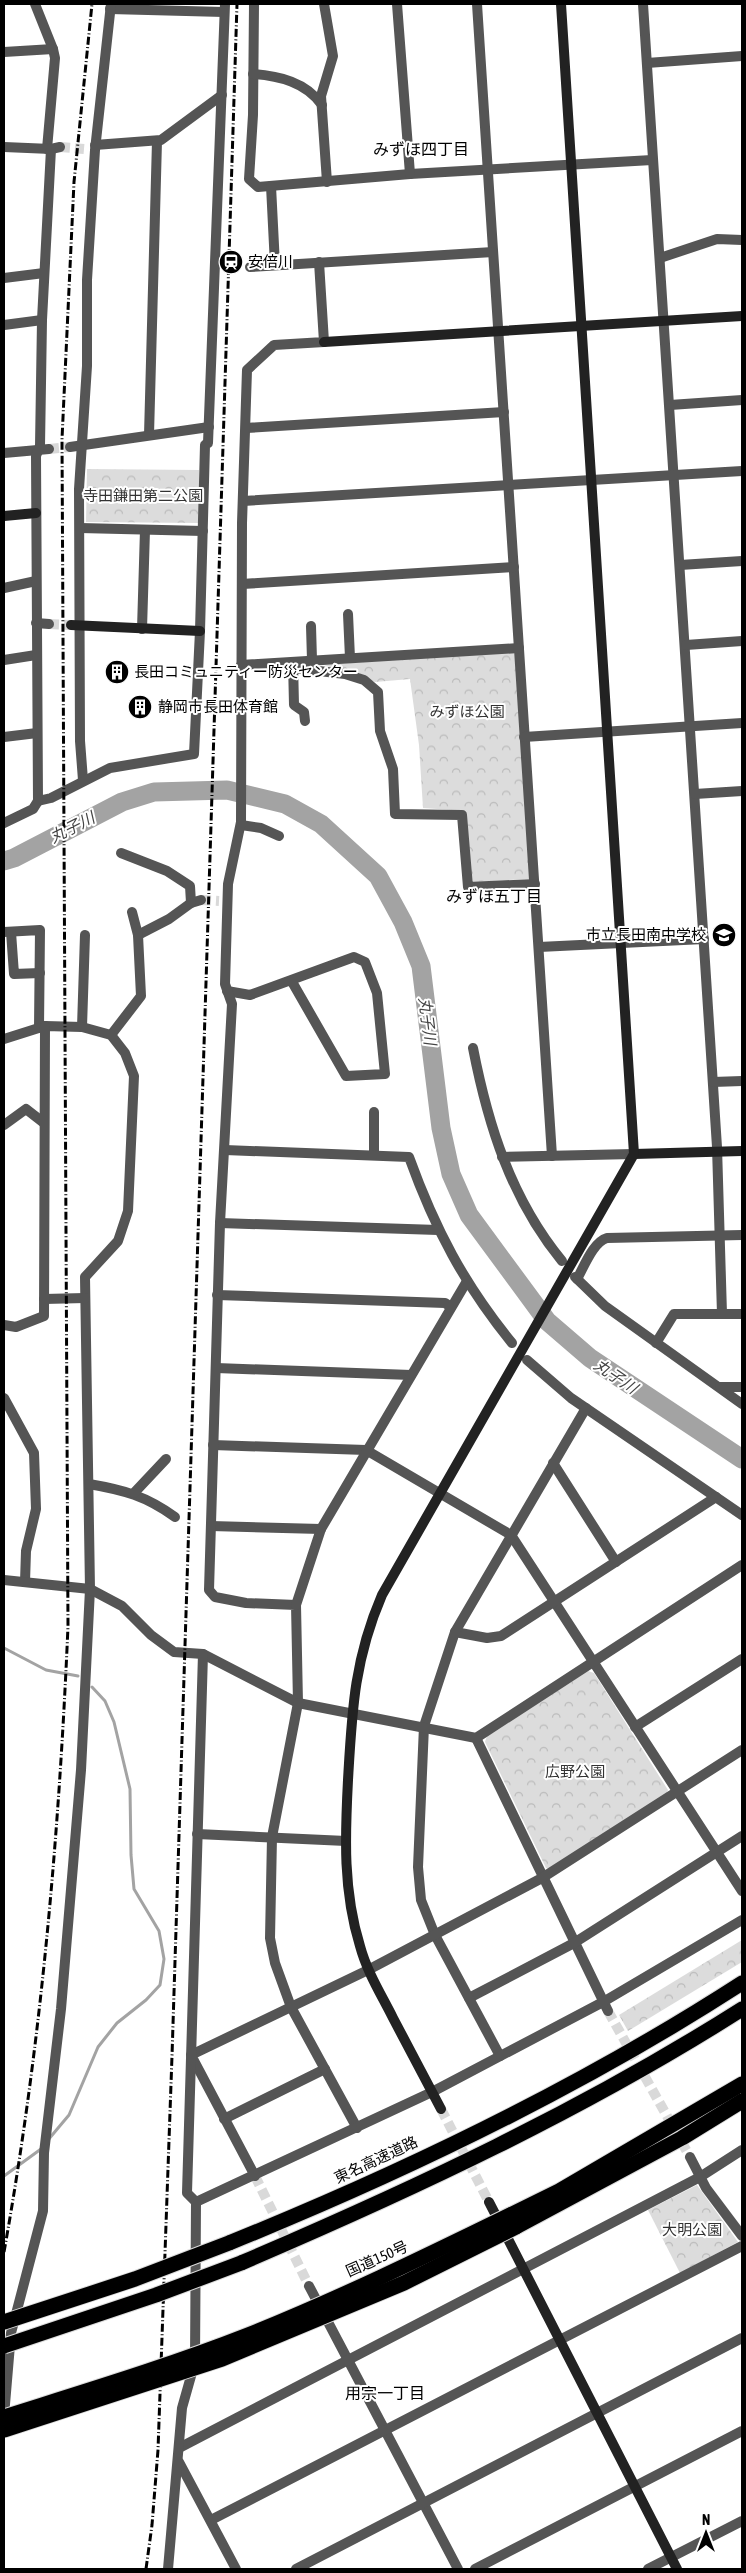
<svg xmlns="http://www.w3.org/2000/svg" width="746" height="2573" font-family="'Asap Condensed','Noto Sans JP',sans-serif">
	<defs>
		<pattern id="forest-crowns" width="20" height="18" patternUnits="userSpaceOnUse" patternTransform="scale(1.25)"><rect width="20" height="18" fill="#dcdcdc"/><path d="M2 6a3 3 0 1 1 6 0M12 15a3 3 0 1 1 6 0" fill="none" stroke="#bbb"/></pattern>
	</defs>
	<rect width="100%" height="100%" fill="#fff"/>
	<g fill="url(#forest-crowns)">
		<path d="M87 469 199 470V523L86 522Z"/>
		<path d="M511 651 516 655 530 879 471 882 466 811 423 808 419 745 410 679 375 682 324 665Z"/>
		<path d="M588 1671 594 1673 668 1790 666 1795 549 1869 546 1868 485 1742 487 1736Z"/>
		<path d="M742 1940V1962L628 2031 619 2015Z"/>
		<path d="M697 2185 738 2242 680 2273 648 2210Z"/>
	</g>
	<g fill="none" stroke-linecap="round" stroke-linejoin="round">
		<g stroke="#a3a3a3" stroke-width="3">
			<path d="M4 1648 46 1670 78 1676"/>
			<path d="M48 2140 69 2115 98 2047 117 2023 146 2000 160 1985 164 1959 159 1931 134 1889 131 1855 130 1789 114 1722 105 1701 92 1687"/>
			<path d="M4 2176 41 2149"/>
		</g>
		<path stroke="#a3a3a3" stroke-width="19" d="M4 861 14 858 122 802 154 792 227 790 285 804 321 824 378 876 403 922 421 966 441 1128 451 1174 469 1215 547 1321 590 1358 742 1459"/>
		<g stroke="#d9d9d9" stroke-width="10" stroke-dasharray="10 5" stroke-linecap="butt">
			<path d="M60 147 84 149"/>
			<path d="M49 449 70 447"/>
			<path d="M49 624 71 625"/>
			<path d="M201 900 219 901"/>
			<path d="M608 2011 690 2157"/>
			<path d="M255 2176 309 2286"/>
		</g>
		<path stroke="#d9d9d9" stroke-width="10" stroke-dasharray="10 5" stroke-linecap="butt" d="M441 2109 489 2202"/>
		<g stroke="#dbdbdb" stroke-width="17">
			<g id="highway">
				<path d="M510 2215 559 2191 742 2084"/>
				<path d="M516 2227 682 2138 742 2101"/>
				<path d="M229 2243C407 2171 581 2087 742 1983"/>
				<path d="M241 2263C414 2189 583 2110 742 2009"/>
			</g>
		</g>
		<g stroke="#555" stroke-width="10">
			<path d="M35 4 53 49 55 58 47 149"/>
			<path d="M254 4 253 115 249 179 258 187 410 174 652 160"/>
			<path d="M324 4 333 56 321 96 327 182"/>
			<path d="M397 4 410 174"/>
			<path d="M477 4 552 1156"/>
			<path d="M643 4 717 1147 722 1314"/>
			<path d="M110 9 224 12"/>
			<path d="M4 52 53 49"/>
			<path d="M647 63 742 56"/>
			<path d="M253 74C279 76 306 82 322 105"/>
			<path d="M95 145 161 140 222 95"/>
			<path d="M4 147 51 149 60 147"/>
			<path d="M271 186 275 265"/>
			<path d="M660 258 717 239 742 240"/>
			<path d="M250 267 493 252"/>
			<path d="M4 278 44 273"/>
			<path d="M4 325 42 320"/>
			<path d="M670 405 742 400"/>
			<path d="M246 428 504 412"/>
			<path d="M149 435 157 141"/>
			<path d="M70 447 209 427"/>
			<path d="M4 453 49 449"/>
			<path d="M243 501 742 471"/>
			<path d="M80 528 203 531"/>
			<path d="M680 565 742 561"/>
			<path d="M242 584 514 567"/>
			<path d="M4 588 36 581"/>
			<path d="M348 614 350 658"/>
			<path d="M36 623 49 624"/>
			<path d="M311 626 312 660"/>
			<path d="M142 629 145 530"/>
			<path d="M686 645 742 641"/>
			<path d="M4 660 36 655"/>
			<path d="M293 662 294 705 304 712 305 721"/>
			<path d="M241 665 519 648"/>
			<path d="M293 668 345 674 364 680 378 692 380 731 393 769 395 814 462 815 468 887 535 884"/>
			<path d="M4 737 37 733"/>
			<path d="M524 737 742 723"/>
			<path d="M83 780 80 741 79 489 87 366V280L95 150 111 4"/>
			<path d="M695 794 742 791"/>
			<path d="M38 801 51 798 110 768 194 754 200 631 205 445 208 443 225 4"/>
			<path d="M4 823 33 809 38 801 36 456 40 446 42 320 51 149"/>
			<path d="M241 825 261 828 279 836"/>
			<path d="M121 853 167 871 190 886 191 903 201 900"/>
			<path d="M4 932 40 930 39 1028"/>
			<path d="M11 932 14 974 40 973"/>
			<path d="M138 935 169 919 191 903"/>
			<path d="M539 947 704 939"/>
			<path d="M227 991 250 995 354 957 365 962 377 993 385 1074 346 1076 291 980"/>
			<path d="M82 1027 85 935"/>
			<path d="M111 1035 141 996 138 935 132 912"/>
			<path d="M4 1039 45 1026 82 1027 111 1035 125 1053 134 1076 128 1211 118 1241 85 1277 90 1589 81 1770 61 2009 44 2153 43 2211 11 2333 4 2416"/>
			<path d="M473 1048C488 1125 511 1199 562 1261"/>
			<path d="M713 1082 742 1081"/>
			<path d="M374 1112V1155"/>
			<path d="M4 1125 26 1109 44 1123"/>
			<path d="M225 1150 409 1157C435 1229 464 1284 512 1343"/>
			<path d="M502 1157 634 1154"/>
			<path d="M220 1223 438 1230"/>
			<path d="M575 1277 605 1306 742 1404"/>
			<path d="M577 1279C584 1267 593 1242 607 1238L742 1235"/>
			<path d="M217 1295 445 1303 451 1307"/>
			<path d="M44 1299 85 1298"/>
			<path d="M4 1325 16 1327 44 1316 45 1026"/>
			<path d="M656 1343 674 1314H742"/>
			<path d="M527 1360 571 1398 742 1515"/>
			<path d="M216 1368 411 1375"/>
			<path d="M720 1387H742"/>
			<path d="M4 1398 34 1453 36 1509 26 1551 25 1582"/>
			<path d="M213 1445 366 1450 511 1535 742 1891"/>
			<path d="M553 1463 616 1562"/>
			<path d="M89 1484C124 1490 146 1496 175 1517"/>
			<path d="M134 1493 166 1459"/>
			<path d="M211 1526 321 1529"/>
			<path d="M4 1580 90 1589 122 1606 151 1635 174 1652 203 1654 298 1703 296 1605 246 1603 215 1597 209 1590 220 1223 232 1004 225 984 228 884 241 822 242 523 247 370 274 345 324 342 319 262"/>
			<path d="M296 1605 321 1529 467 1281"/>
			<path d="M455 1632 487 1638 501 1636 716 1497"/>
			<path d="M635 1727 742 1659"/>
			<path d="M476 1738 608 2011"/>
			<path d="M197 1834 346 1841"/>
			<path d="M469 1998 574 1943 742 1836"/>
			<path d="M500 2056 435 1935 421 1900 418 1867 424 1726 455 1632 586 1408"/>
			<path d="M224 2119 325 2069"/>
			<path d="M357 2128 291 2007 275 1963 270 1938 272 1837 298 1703 476 1738 742 1565"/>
			<path d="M690 2157 706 2188 742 2236"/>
			<path d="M255 2176 191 2055 368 1970 542 1878 742 1750"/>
			<path d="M196 2202 432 2092 603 2002 742 1920"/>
			<path d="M309 2286 458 2569"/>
			<path d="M179 2448 700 2177 742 2150"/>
			<path d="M179 2462 236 2569"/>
			<path d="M211 2520 742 2246"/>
			<path d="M168 2569 182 2408 195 2362 196 2202 187 2193 203 1654"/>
			<path d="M296 2569 742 2338"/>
			<path d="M475 2569 742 2431"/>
			<path d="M648 2569 742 2521"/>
		</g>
		<g stroke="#222" stroke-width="10">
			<path d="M324 342 742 316"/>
			<path d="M4 516 36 513"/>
			<path d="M71 625 200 631"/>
			<path d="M634 1154 742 1151"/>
			<path d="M441 2109C425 2079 409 2048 393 2018 381 1994 367 1972 360 1946 343 1891 345 1837 348 1780 352 1711 354 1660 382 1595L634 1154 561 4"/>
			<path d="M489 2202 677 2569"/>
		</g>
		<use href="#highway" stroke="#000" stroke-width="15"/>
		<g stroke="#000" stroke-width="3" stroke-dasharray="8 2.5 1 2.5" stroke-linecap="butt">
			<path d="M4 2252C41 2045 59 1837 68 1626L62 439 74 182 92 4"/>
			<path d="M146 2569 152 2525 158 2450 172 2056 237 4"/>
		</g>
		<g stroke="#dbdbdb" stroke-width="17" stroke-linecap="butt">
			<g id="highway-bridge">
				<path d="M4 2322 135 2279 229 2243"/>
				<path d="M4 2346 156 2295 241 2263"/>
				<path d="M4 2417C86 2391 169 2366 248 2335 338 2299 424 2257 510 2215"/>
				<path d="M4 2430 222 2359 404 2283 516 2227"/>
			</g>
		</g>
		<use href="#highway-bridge" stroke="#000" stroke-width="15"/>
	</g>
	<defs>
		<g id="station-disc" transform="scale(1.25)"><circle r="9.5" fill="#000" stroke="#fff"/><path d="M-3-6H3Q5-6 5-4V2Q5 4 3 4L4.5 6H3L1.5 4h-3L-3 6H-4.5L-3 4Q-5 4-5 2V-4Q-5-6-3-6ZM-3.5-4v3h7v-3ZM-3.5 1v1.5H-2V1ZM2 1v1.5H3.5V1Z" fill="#fff"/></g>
		<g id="building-disc" transform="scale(1.25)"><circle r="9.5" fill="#000" stroke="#fff"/><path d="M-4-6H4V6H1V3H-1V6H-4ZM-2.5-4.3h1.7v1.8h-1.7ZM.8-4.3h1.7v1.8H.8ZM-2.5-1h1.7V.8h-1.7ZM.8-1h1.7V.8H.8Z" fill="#fff"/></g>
		<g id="school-disc" transform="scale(1.25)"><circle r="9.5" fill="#000" stroke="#fff"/><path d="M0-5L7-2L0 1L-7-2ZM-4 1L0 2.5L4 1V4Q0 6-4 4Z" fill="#fff"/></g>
	</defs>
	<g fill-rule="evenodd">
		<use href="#station-disc" x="231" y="262"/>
		<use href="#building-disc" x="117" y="672"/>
		<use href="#building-disc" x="140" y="707"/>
		<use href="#school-disc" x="724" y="935"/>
	</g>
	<g text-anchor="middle" stroke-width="4" stroke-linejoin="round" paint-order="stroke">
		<g font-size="15" fill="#000" stroke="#fff" text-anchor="start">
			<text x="248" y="267">安倍川</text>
			<text x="134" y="677">長田コミュニティー防災センター</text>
			<text x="158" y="712">静岡市長田体育館</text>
			<text x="706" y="940" text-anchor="end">市立長田南中学校</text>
		</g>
		<g font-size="15" fill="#333" stroke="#fff">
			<text x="143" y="501">寺田鎌田第二公園</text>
			<text x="467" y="717">みずほ公園</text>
			<text x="575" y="1777">広野公園</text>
			<text x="692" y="2235">大明公園</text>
		</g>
		<g font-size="15" fill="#000" stroke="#fff">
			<text transform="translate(376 2160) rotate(-25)" y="5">東名高速道路</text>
			<text transform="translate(377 2259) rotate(-24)" y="5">国道150号</text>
		</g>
		<g font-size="16" fill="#000" stroke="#fff">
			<text x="421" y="155">みずほ四丁目</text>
			<text x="494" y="902">みずほ五丁目</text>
			<text x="385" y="2399">用宗一丁目</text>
		</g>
		<g font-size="16" font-style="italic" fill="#444" stroke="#fff">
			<text transform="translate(72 827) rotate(-27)" y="6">丸子川</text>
			<text transform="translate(428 1021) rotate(83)" y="6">丸子川</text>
			<text transform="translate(616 1376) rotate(34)" y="6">丸子川</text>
		</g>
	</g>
	<rect width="746" height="2573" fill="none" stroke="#000000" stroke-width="10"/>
	<g transform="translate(706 2533)" stroke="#ffffff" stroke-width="4" paint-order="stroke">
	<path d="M0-4L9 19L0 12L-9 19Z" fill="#000000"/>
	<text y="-8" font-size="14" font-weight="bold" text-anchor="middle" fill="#000000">N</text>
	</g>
</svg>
